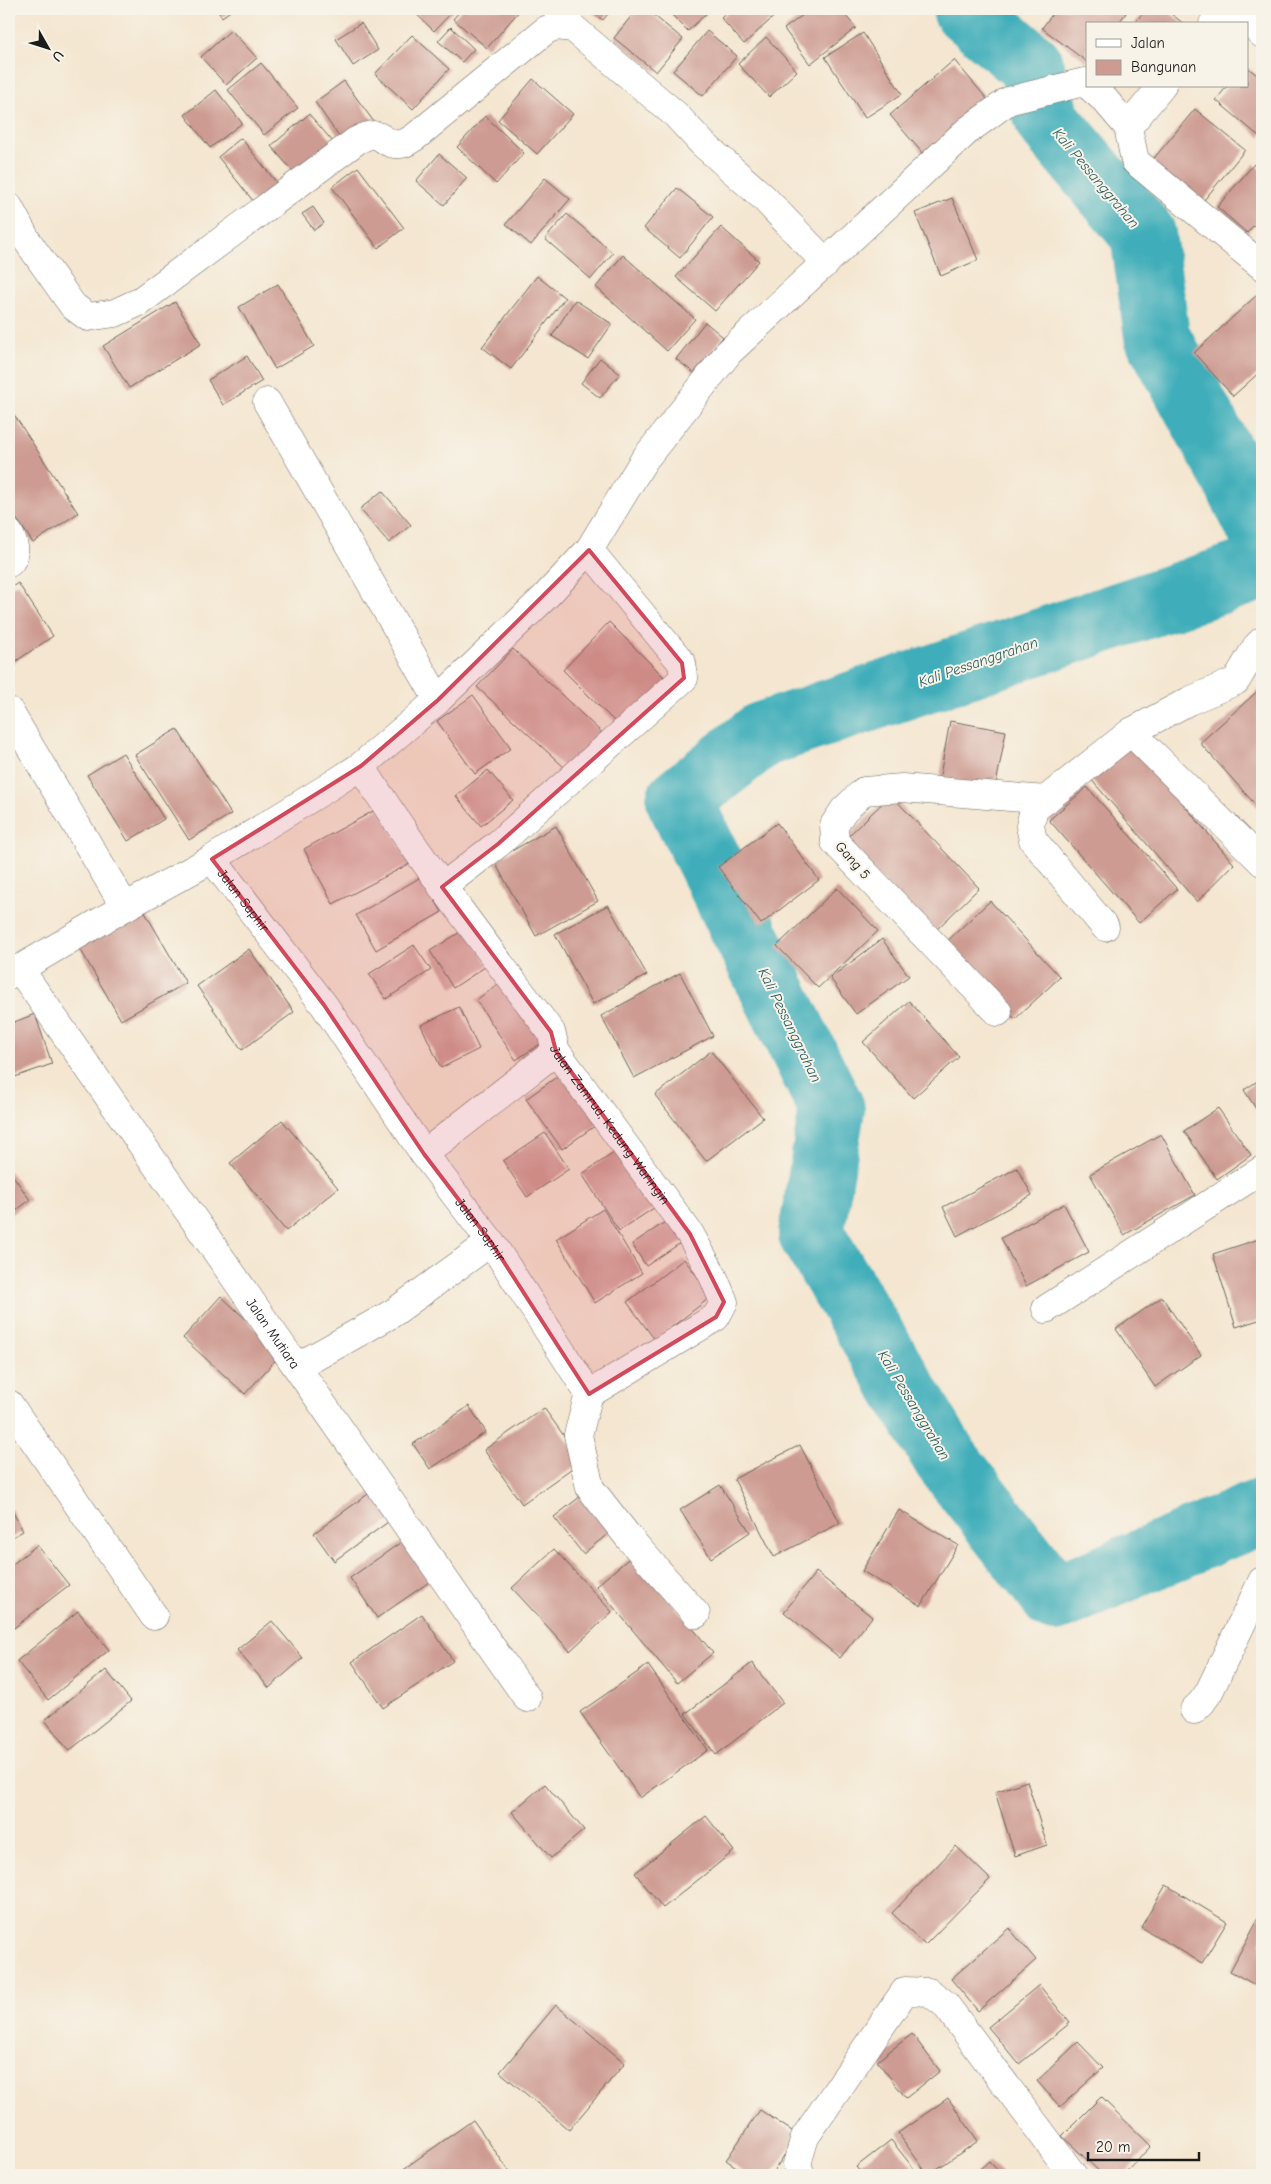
<svg xmlns="http://www.w3.org/2000/svg" width="1271" height="2184" font-family="'Comic Neue',sans-serif">
	<rect width="100%" height="100%" fill="#f7f3e8"/>
	<filter id="ink" filterUnits="userSpaceOnUse"><feTurbulence type="fractalNoise" baseFrequency=".02" numOctaves="2"/><feDisplacementMap in="SourceGraphic" scale="10" xChannelSelector="R" yChannelSelector="G"/><feConvolveMatrix kernelMatrix="1 2 1 2 8 2 1 2 1" color-interpolation-filters="sRGB"/></filter>
	<filter id="wash" filterUnits="userSpaceOnUse"><feTurbulence type="fractalNoise" baseFrequency=".0096" numOctaves="4" result="noise"/><feDisplacementMap in="SourceGraphic" scale="20" xChannelSelector="R" yChannelSelector="G"/><feGaussianBlur stdDeviation="1.12" result="paint"/><feColorMatrix in="noise" values="0 0 0 0 0 0 0 0 0 0 0 0 0 0 0 0 0 1.4 0 .05"/><feComposite in="paint" operator="in"/></filter>
	<g filter="url(#wash)">
		<rect width="100%" height="100%" fill="#f4e6d0"/>
		<g fill="none" stroke-linecap="round" stroke-linejoin="round">
			<g stroke="#3faeba" stroke-width="66">
				<path d="M965 9 1030 64 1048 121 1143 234 1157 336 1235 479 1262 533"/>
				<path d="M1262 567 761 735 679 800 832 1109 811 1234 946 1459 1055 1599 1262 1511"/>
			</g>
		</g>
		<g id="blocks">
			<g fill="#cd9b92">
				<path d="M216 9H233L222 17Z"/>
				<path d="M411 9H455L434 31Z"/>
				<path d="M462 9H521L487 48 453 19Z"/>
				<path d="M588 9H612L603 20Z"/>
				<path d="M637 9H646L683 39 656 72 614 38Z"/>
				<path d="M666 9H711L688 31Z"/>
				<path d="M731 9H778L780 11 744 44 721 18Z"/>
				<path d="M811 9H840L856 28 810 64 784 29Z"/>
				<path d="M1056 9H1120L1126 13 1118 24H1087V62L1042 28Z"/>
				<path d="M1146 9H1165L1184 24H1134Z"/>
				<path d="M361 23 378 50 353 66 336 39Z"/>
				<path d="M451 27 474 49 462 62 438 41Z"/>
				<path d="M231 30 257 58 226 85 201 57Z"/>
				<path d="M707 31 737 56 703 96 673 71Z"/>
				<path d="M863 33 902 94 865 118 825 57Z"/>
				<path d="M412 35 449 69 413 109 375 74Z"/>
				<path d="M766 37 797 71 769 97 738 64Z"/>
				<path d="M954 60 988 100 924 155 890 115Z"/>
				<path d="M261 63 298 108 264 135 228 90Z"/>
				<path d="M1247 67 1262 79 1261 138 1216 100 1227 86H1247Z"/>
				<path d="M533 79 573 114 537 154 498 120Z"/>
				<path d="M344 81 374 122 344 144 315 102Z"/>
				<path d="M216 90 242 123 210 148 185 115Z"/>
				<path d="M1195 109 1245 150 1200 205 1150 163Z"/>
				<path d="M309 114 334 143 297 176 271 146Z"/>
				<path d="M485 116 524 153 496 184 457 147Z"/>
				<path d="M241 138 277 183 254 202 218 157Z"/>
				<path d="M439 154 467 178 444 205 416 181Z"/>
				<path d="M1254 164 1262 171V216L1247 233 1217 207Z"/>
				<path d="M358 167 404 228 378 248 332 187Z"/>
				<path d="M545 178 570 199 531 245 506 224Z"/>
				<path d="M677 188 713 217 680 258 644 228Z"/>
				<path d="M952 198 978 260 941 276 915 213Z"/>
				<path d="M313 207 324 223 314 230 302 214Z"/>
				<path d="M567 214 613 253 591 279 545 239Z"/>
				<path d="M721 227 759 261 715 311 676 277Z"/>
				<path d="M623 255 695 319 667 351 596 287Z"/>
				<path d="M537 276 565 298 511 369 482 347Z"/>
				<path d="M278 284 314 346 275 369 239 307Z"/>
				<path d="M1260 292 1262 294V370L1233 396 1194 353Z"/>
				<path d="M575 300 612 324 588 359 552 336Z"/>
				<path d="M175 302 201 344 129 388 103 346Z"/>
				<path d="M705 322 723 337 694 373 676 359Z"/>
				<path d="M247 356 262 381 223 405 208 380Z"/>
				<path d="M600 358 620 374 600 398 581 383Z"/>
				<path d="M9 407 78 513 33 543 9 507Z"/>
				<path d="M382 491 411 525 389 543 360 509Z"/>
				<path d="M18 583 53 636 9 666V589Z"/>
				<path d="M609 622 668 681 621 728 563 670Z"/>
				<path d="M513 649 602 733 565 768 477 687Z"/>
				<path d="M1262 687V812L1200 743Z"/>
				<path d="M473 695 511 748 475 774 437 721Z"/>
				<path d="M950 721 1006 731 995 790 939 781Z"/>
				<path d="M177 729 231 814 189 840 135 755Z"/>
				<path d="M1133 745 1234 864 1197 902 1089 777Z"/>
				<path d="M123 753 164 819 128 841 87 775Z"/>
				<path d="M488 770 513 800 481 826 456 796Z"/>
				<path d="M1087 787 1177 889 1139 923 1049 820Z"/>
				<path d="M891 795 979 888 933 933 844 840Z"/>
				<path d="M379 808 409 864 333 904 304 849Z"/>
				<path d="M777 823 819 880 761 924 718 867Z"/>
				<path d="M556 826 598 901 536 936 494 861Z"/>
				<path d="M421 877 442 912 376 950 356 915Z"/>
				<path d="M837 888 878 931 818 988 777 946Z"/>
				<path d="M990 901 1060 977 1015 1019 945 943Z"/>
				<path d="M608 905 647 975 593 1004 555 934Z"/>
				<path d="M143 909 186 983 121 1020 79 947Z"/>
				<path d="M465 929 488 965 453 988 430 951Z"/>
				<path d="M882 939 909 976 856 1014 830 978Z"/>
				<path d="M414 945 431 970 386 999 369 974Z"/>
				<path d="M249 949 294 1012 242 1050 197 986Z"/>
				<path d="M680 973 713 1036 634 1078 601 1016Z"/>
				<path d="M506 979 546 1040 516 1060 476 1000Z"/>
				<path d="M909 1001 959 1057 913 1098 863 1042Z"/>
				<path d="M459 1007 479 1049 441 1068 421 1025Z"/>
				<path d="M35 1014 52 1064 9 1079V1024Z"/>
				<path d="M711 1051 763 1118 706 1161 655 1095Z"/>
				<path d="M562 1073 599 1123 562 1149 526 1099Z"/>
				<path d="M1262 1078V1118L1244 1090Z"/>
				<path d="M1218 1108 1251 1155 1217 1179 1184 1131Z"/>
				<path d="M282 1120 338 1188 286 1231 230 1163Z"/>
				<path d="M545 1133 569 1169 527 1197 503 1161Z"/>
				<path d="M1161 1134 1195 1195 1124 1235 1090 1174Z"/>
				<path d="M623 1147 660 1204 619 1231 582 1174Z"/>
				<path d="M1017 1168 1032 1195 957 1236 943 1207Z"/>
				<path d="M9 1170 30 1200 9 1216Z"/>
				<path d="M1064 1204 1089 1252 1026 1286 1001 1238Z"/>
				<path d="M603 1209 642 1273 595 1303 556 1239Z"/>
				<path d="M673 1217 688 1238 646 1266 632 1244Z"/>
				<path d="M1262 1238V1319L1236 1327 1213 1254Z"/>
				<path d="M684 1259 712 1296 655 1340 627 1302Z"/>
				<path d="M221 1296 282 1353 245 1394 183 1338Z"/>
				<path d="M1162 1297 1201 1355 1155 1387 1116 1329Z"/>
				<path d="M469 1406 486 1432 430 1469 413 1444Z"/>
				<path d="M544 1408 582 1461 522 1504 484 1450Z"/>
				<path d="M800 1445 840 1523 774 1557 734 1479Z"/>
				<path d="M720 1485 750 1532 711 1558 680 1510Z"/>
				<path d="M375 1489 395 1517 334 1561 314 1533Z"/>
				<path d="M585 1493 614 1529 583 1554 554 1517Z"/>
				<path d="M9 1505 23 1531 9 1539Z"/>
				<path d="M899 1510 958 1545 921 1606 862 1571Z"/>
				<path d="M407 1538 435 1578 377 1618 350 1578Z"/>
				<path d="M37 1545 69 1585 10 1631 9 1629V1567Z"/>
				<path d="M554 1549 612 1612 570 1651 512 1588Z"/>
				<path d="M633 1555 713 1653 677 1683 596 1586Z"/>
				<path d="M816 1572 872 1617 840 1658 784 1612Z"/>
				<path d="M78 1611 109 1650 48 1700 17 1661Z"/>
				<path d="M422 1614 453 1661 383 1708 352 1662Z"/>
				<path d="M272 1621 303 1658 269 1688 237 1650Z"/>
				<path d="M752 1663 783 1703 716 1755 685 1714Z"/>
				<path d="M648 1665 708 1750 640 1798 580 1712Z"/>
				<path d="M106 1670 131 1701 69 1751 45 1720Z"/>
				<path d="M1027 1781 1047 1845 1015 1856 995 1792Z"/>
				<path d="M545 1784 584 1830 551 1858 512 1812Z"/>
				<path d="M706 1816 734 1851 663 1908 635 1873Z"/>
				<path d="M956 1846 990 1879 925 1945 892 1913Z"/>
				<path d="M1166 1885 1227 1922 1202 1963 1141 1927Z"/>
				<path d="M1260 1915 1262 1916V1989L1230 1971Z"/>
				<path d="M1009 1928 1036 1960 978 2011 951 1979Z"/>
				<path d="M1039 1985 1070 2023 1019 2064 988 2027Z"/>
				<path d="M556 2005 625 2063 569 2130 500 2072Z"/>
				<path d="M912 2034 940 2071 906 2098 877 2061Z"/>
				<path d="M1078 2042 1103 2068 1060 2107 1037 2081Z"/>
				<path d="M1101 2097 1151 2146 1123 2175H1103L1062 2136Z"/>
				<path d="M948 2098 978 2141 928 2175 898 2133Z"/>
				<path d="M760 2110 798 2135 771 2175H748L726 2160Z"/>
				<path d="M473 2120 512 2175H395Z"/>
				<path d="M891 2140 919 2175H863L856 2167Z"/>
				<path d="M989 2161 1002 2175H973Z"/>
			</g>
		</g>
	</g>
	<g filter="url(#ink)">
		<use href="#blocks" fill-opacity="0" stroke="#68635b" stroke-width="1"/>
		<g fill="none" stroke-linecap="round" stroke-linejoin="round">
			<g stroke="#68635b" stroke-width="29">
				<g id="minor">
					<path d="M1213 24 1227 12 1245 19 1262 34"/>
					<path d="M1089 86 1105 100 1128 127"/>
					<path d="M1162 86 1128 127 1135 161 1262 266"/>
					<path d="M9 207 26 239 73 306 88 317 115 313 139 302 356 141C386 125 379 147 401 144 406 144 411 139 415 137L546 30 556 26 573 28 676 115 702 143 763 197 826 263"/>
					<path d="M267 402 438 700"/>
					<path d="M9 533C14 543 18 555 9 563"/>
					<path d="M9 711 125 907"/>
					<path d="M1131 732 1262 862"/>
					<path id="s1" d="M361 766C419 859 485 944 551 1032L556 1051 690 1234 713 1276 724 1302 716 1317 589 1394"/>
					<path id="s2" d="M212 859 324 1005 424 1154 491 1242 589 1394 578 1435 590 1488 629 1538 696 1614"/>
					<path d="M442 887 498 844 684 678 682 663 589 550"/>
					<path d="M1105 927 1033 840 1030 826 1034 809 1131 732 1189 701 1236 681 1256 647 1262 641"/>
					<path id="s3" d="M19 968 527 1698"/>
					<path d="M9 975 125 907 212 859 327 788 361 766 438 700 546 596 589 550 644 460 729 352 967 131 1008 101 1084 82 1087 85"/>
					<path d="M998 1012 835 842 834 825 844 810 864 791 902 788 1046 800"/>
					<path d="M424 1154 556 1051"/>
					<path d="M1046 1309 1262 1170"/>
					<path d="M297 1367 393 1313 491 1242"/>
					<path d="M9 1404 154 1616"/>
					<path d="M1194 1710 1202 1702 1209 1692 1262 1581"/>
					<path d="M801 2175 797 2164 805 2137 905 1991 929 1992 945 2004 1073 2175"/>
				</g>
			</g>
			<use href="#minor" stroke="#fff" stroke-width="28"/>
		</g>
	</g>
	<path fill="#d1495b" fill-opacity="0.2" stroke="#d1495b" stroke-width="4" stroke-linejoin="round" d="M589 550 682 663 684 678 498 844 442 887 551 1032 556 1051 690 1234 724 1302 716 1317 589 1394 491 1242 424 1154 324 1005 212 859 361 766 438 700Z"/>
	<g text-anchor="middle" stroke-width="4" stroke-linejoin="round" paint-order="stroke">
		<g font-size="14" fill="#1c1c1c" stroke="#f7f3e8">
			<text transform="translate(853 860) rotate(49)" y="5">Gang 5</text>
			<text dy="5" stroke="none"><textPath href="#s2" startOffset="52">Jalan Saphir</textPath></text>
			<text dy="5" stroke="none"><textPath href="#s1" startOffset="438">Jalan Zamrud, Kedung Waringin</textPath></text>
			<text dy="5" stroke="none"><textPath href="#s2" startOffset="458">Jalan Saphir</textPath></text>
			<text dy="5" stroke="none"><textPath href="#s3" startOffset="445">Jalan Mutiara</textPath></text>
		</g>
		<g font-size="15" font-style="italic" fill="#2c5e63" stroke="#f7f3e8">
			<text transform="translate(1096 178) rotate(50)" y="5">Kali Pessanggrahan</text>
			<text transform="translate(978 662) rotate(-19)" y="5">Kali Pessanggrahan</text>
			<text transform="translate(790 1025) rotate(64)" y="5">Kali Pessanggrahan</text>
			<text transform="translate(914 1405) rotate(59)" y="5">Kali Pessanggrahan</text>
		</g>
	</g>
	<rect width="1271" height="2184" fill="none" stroke="#f7f3e8" stroke-width="30"/>
	<rect x="1086" y="22" width="162" height="65" fill="#f7f3e8" stroke="#9f9d96"/>
	<rect x="1096" y="39" width="25" height="8" fill="#ffffff" stroke="#9f9d96"/>
	<text x="1131" y="48" font-size="15" fill="#1c1c1c">Jalan</text>
	<rect x="1096" y="60" width="25" height="15" fill="#cd9b92" stroke="#9f9d96"/>
	<text x="1131" y="72" font-size="15" fill="#1c1c1c">Bangunan</text>
	<g transform="translate(48 48) rotate(129)" stroke="#f7f3e8" stroke-width="4" paint-order="stroke">
	<path d="M0-4L9 19L0 12L-9 19Z" fill="#1c1c1c"/>
	<text y="-8" font-size="14" font-weight="bold" text-anchor="middle" fill="#1c1c1c">U</text>
	</g>
	<path d="M1088 2152v8h111v-8" fill="none" stroke="#1c1c1c" stroke-width="2.5"/>
	<text x="1096" y="2152" font-size="15" fill="#1c1c1c" stroke="#f7f3e8" stroke-width="4" paint-order="stroke">20 m</text>
</svg>
